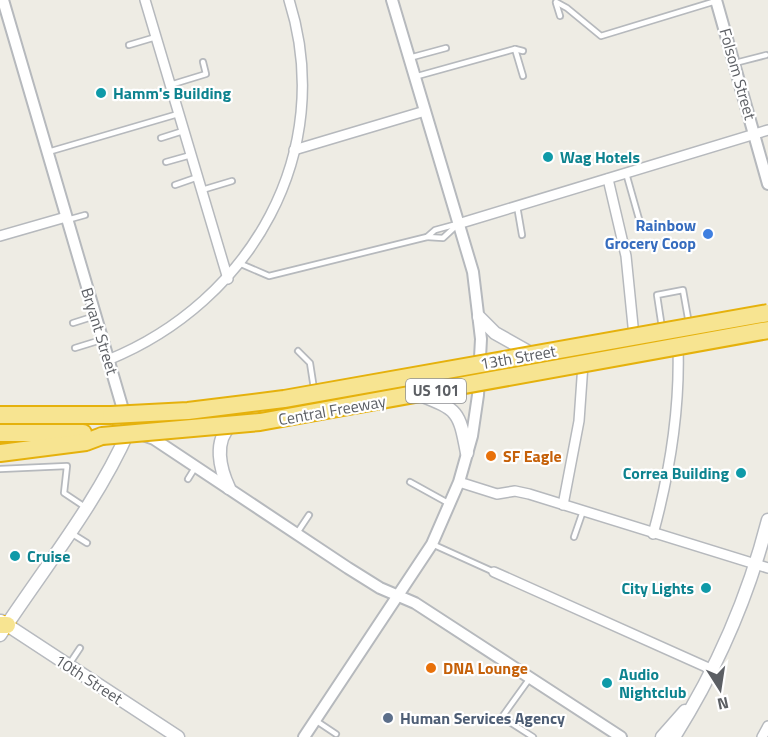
<svg xmlns="http://www.w3.org/2000/svg" width="768" height="737" font-family="'Titillium Web',sans-serif">
	<rect width="100%" height="100%" fill="#eeece4"/>
	<g fill="none" stroke-linecap="round" stroke-linejoin="round">
		<g stroke="#b6b9bd" stroke-width="8">
			<g id="service">
				<path d="M556 2 567 8 601 36 716 1"/>
				<path d="M556 3 560 16"/>
				<path d="M129 45 156 37"/>
				<path d="M515 49 523 76"/>
				<path d="M409 58 446 48"/>
				<path d="M735 63 766 55"/>
				<path d="M414 77 515 49 523 51"/>
				<path d="M170 85 206 74 203 62"/>
				<path d="M161 138 183 131"/>
				<path d="M48 152 178 114"/>
				<path d="M166 162 191 155"/>
				<path d="M626 173 639 219"/>
				<path d="M175 185 198 177"/>
				<path d="M202 190 232 181"/>
				<path d="M517 206 522 235"/>
				<path d="M67 220 85 215"/>
				<path d="M427 237 443 238 457 225"/>
				<path d="M241 264 269 276 427 237 435 230 457 224"/>
				<path d="M73 323 95 316"/>
				<path d="M662 328 657 295 683 290 689 324"/>
				<path d="M75 348 101 340"/>
				<path d="M298 351 310 363 314 389"/>
				<path d="M0 469 67 466 64 493 85 507"/>
				<path d="M188 479 196 466"/>
				<path d="M410 482 448 503"/>
				<path d="M71 533 87 543"/>
				<path d="M297 533 309 515"/>
				<path d="M574 537 583 511"/>
				<path d="M432 544 494 572"/>
				<path d="M70 663 80 648"/>
				<path d="M530 678 502 717 533 737"/>
				<path d="M315 720 336 734"/>
			</g>
		</g>
		<g stroke="#b6b9bd" stroke-width="12">
			<g id="minor">
				<path d="M145 0 228 279"/>
				<path d="M294 150 425 111"/>
				<path d="M608 179 626 256 634 336"/>
				<path d="M458 224 768 130"/>
				<path d="M0 236 66 217"/>
				<path d="M108 360C251 302 337 152 289 0"/>
				<path d="M459 482 497 494 515 491 529 494 768 568"/>
				<path d="M563 505 579 421 583 364"/>
				<path d="M653 534C670 472 680 411 678 347"/>
				<path d="M494 572 713 670"/>
				<path d="M762 737 768 726"/>
			</g>
		</g>
		<g stroke="#b6b9bd" stroke-width="14">
			<g id="tertiary">
				<path d="M3 0 129 430 154 439 348 568 380 588 415 603 621 737"/>
				<path d="M716 0 768 184"/>
				<path d="M304 737 432 544 459 482 472 436 478 395 481 339 473 272 392 0"/>
			</g>
		</g>
		<g stroke="#b7babf" stroke-width="15">
			<g id="secondary">
				<path d="M479 317 495 333 534 355"/>
				<path d="M418 394C458 410 459 410 467 453"/>
				<path d="M229 488C220 469 213 441 231 425"/>
				<path d="M1 621 178 737"/>
				<path d="M0 635C44 568 97 503 129 430"/>
				<path d="M662 737 685 711"/>
				<path d="M674 737C717 669 748 598 768 520"/>
			</g>
		</g>
		<g stroke="#e5b10c" stroke-width="20">
			<g id="motorway">
				<path d="M0 415H111"/>
				<path d="M0 433H83"/>
				<path d="M0 453 86 442 102 436"/>
				<path d="M0 625H7"/>
			</g>
		</g>
		<use href="#service" stroke="#fff" stroke-width="4.5"/>
		<use href="#minor" stroke="#fff" stroke-width="9"/>
		<use href="#tertiary" stroke="#fff" stroke-width="10"/>
		<use href="#secondary" stroke="#fff" stroke-width="12"/>
		<use href="#motorway" stroke="#f7e491" stroke-width="16"/>
		<g stroke="#e5b10c" stroke-width="20" stroke-linecap="butt">
			<g id="motorway-bridge">
				<path d="M111 415 188 411 284 399 768 313"/>
				<path d="M102 436 260 422 768 330"/>
			</g>
		</g>
		<use href="#motorway-bridge" stroke="#f7e491" stroke-width="16"/>
	</g>
	<g fill="#0f9aa8" stroke="#fff" stroke-width="2">
		<circle cx="101" cy="93" r="6"/>
		<circle cx="548" cy="157" r="6"/>
		<circle cx="741" cy="473" r="6"/>
		<circle cx="15" cy="556" r="6"/>
		<circle cx="706" cy="588" r="6"/>
		<circle cx="607" cy="683" r="6"/>
	</g>
	<circle fill="#3f7fe0" stroke="#fff" stroke-width="2" cx="708" cy="234" r="6"/>
	<g fill="#e8710a" stroke="#fff" stroke-width="2">
		<circle cx="491" cy="456" r="6"/>
		<circle cx="431" cy="668" r="6"/>
	</g>
	<circle fill="#5c6f8a" stroke="#fff" stroke-width="2" cx="388" cy="718" r="6"/>
	<g text-anchor="middle" stroke-width="4.5" stroke-linejoin="round" paint-order="stroke">
		<rect fill="#fff" stroke="#8d8f92" stroke-width="1.5" x="406" y="379" width="60" height="24" rx="4.5"/>
		<g font-size="15" font-weight="bold" fill="#5c5f64">
			<text x="436" y="396">US 101</text>
		</g>
		<g font-size="16" fill="#5c5f64" stroke="#fff">
			<text transform="translate(738 74) rotate(74)" y="6">Folsom Street</text>
			<text transform="translate(100 331) rotate(73)" y="6">Bryant Street</text>
			<text transform="translate(518 357) rotate(-10)" y="6">13th Street</text>
			<text transform="translate(332 410) rotate(-10)" y="6">Central Freeway</text>
			<text transform="translate(89 679) rotate(33)" y="6">10th Street</text>
		</g>
		<g font-size="16" font-weight="bold" fill="#0d838f" stroke="#fff" text-anchor="start">
			<text x="113" y="99">Hamm's Building</text>
			<text x="560" y="163">Wag Hotels</text>
			<text x="729" y="479" text-anchor="end">Correa Building</text>
			<text x="27" y="562">Cruise</text>
			<text x="694" y="594" text-anchor="end">City Lights</text>
			<text x="619" y="680">Audio<tspan x="619" dy="18">Nightclub</tspan></text>
		</g>
		<g font-size="16" font-weight="bold" fill="#366cbe" stroke="#fff" text-anchor="end">
			<text x="696" y="231">Rainbow<tspan x="696" dy="18">Grocery Coop</tspan></text>
		</g>
		<g font-size="16" font-weight="bold" fill="#c56008" stroke="#fff" text-anchor="start">
			<text x="503" y="462">SF Eagle</text>
			<text x="443" y="674">DNA Lounge</text>
		</g>
		<g font-size="16" font-weight="bold" fill="#4e5e75" stroke="#fff" text-anchor="start">
			<text x="400" y="724">Human Services Agency</text>
		</g>
	</g>
	<g transform="translate(720 689) rotate(168)" stroke="#ffffff" stroke-width="4.5" paint-order="stroke">
	<path d="M0-4.5L10 22L0 15L-10 22Z" fill="#5c5f64"/>
	<text y="-9" font-size="16" font-weight="bold" text-anchor="middle" fill="#5c5f64">N</text>
	</g>
</svg>
